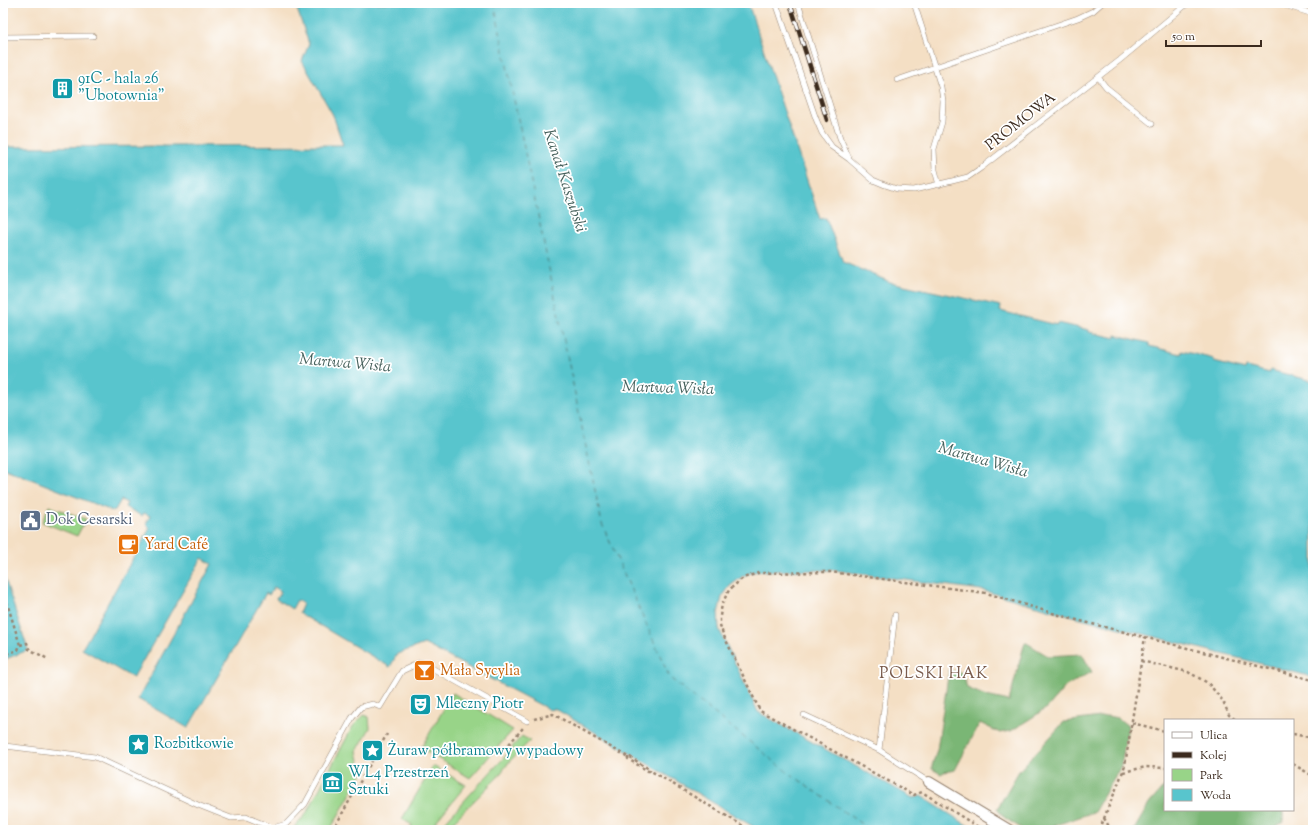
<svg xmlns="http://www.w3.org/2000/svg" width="1316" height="833" font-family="'Sorts Mill Goudy',serif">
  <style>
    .green { fill: #98d488; stroke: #6a7f53 }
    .forest { fill: #7ab674; stroke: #5a7049 }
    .water { fill: #58c5cd; stroke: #4a7876 }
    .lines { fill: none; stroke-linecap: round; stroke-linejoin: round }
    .ferry { stroke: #45605b; stroke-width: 1; stroke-dasharray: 5 4; stroke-linecap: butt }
    .service-casing { stroke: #988471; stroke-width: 6 }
    .minor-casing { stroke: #988471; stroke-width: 12 }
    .path { stroke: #988471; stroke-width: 2.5; stroke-dasharray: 3 3; stroke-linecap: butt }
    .service { stroke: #fff; stroke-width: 5 }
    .minor { stroke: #fff; stroke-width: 10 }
    .rail-casing { stroke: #3b2a1e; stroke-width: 4.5 }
    .rail { stroke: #fff; stroke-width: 3; stroke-dasharray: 9; stroke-linecap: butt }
    .labels { text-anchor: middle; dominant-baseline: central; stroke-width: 3.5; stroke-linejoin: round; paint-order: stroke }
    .culture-label { font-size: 15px; fill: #0d838f; stroke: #fff; text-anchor: start }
    .street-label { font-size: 15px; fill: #3b2a1e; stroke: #fff }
    .service-label { font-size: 15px; fill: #4e5e75; stroke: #fff; text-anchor: start }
    .food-label { font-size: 15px; fill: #c56008; stroke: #fff; text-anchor: start }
    .water-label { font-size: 16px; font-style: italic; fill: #45605b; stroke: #fff }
    .neighbourhood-label { font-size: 16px; letter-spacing: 1px; fill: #795b4c; stroke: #fff }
  </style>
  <rect width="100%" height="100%" fill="#fff"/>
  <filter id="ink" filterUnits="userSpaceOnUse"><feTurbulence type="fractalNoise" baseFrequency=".025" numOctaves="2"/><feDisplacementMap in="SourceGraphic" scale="8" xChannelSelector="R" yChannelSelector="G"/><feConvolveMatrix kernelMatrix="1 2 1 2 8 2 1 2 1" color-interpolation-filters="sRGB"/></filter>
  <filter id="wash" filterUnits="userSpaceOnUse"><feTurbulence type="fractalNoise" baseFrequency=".012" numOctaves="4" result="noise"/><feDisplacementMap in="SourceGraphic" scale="16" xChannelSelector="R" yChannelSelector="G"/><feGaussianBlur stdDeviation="0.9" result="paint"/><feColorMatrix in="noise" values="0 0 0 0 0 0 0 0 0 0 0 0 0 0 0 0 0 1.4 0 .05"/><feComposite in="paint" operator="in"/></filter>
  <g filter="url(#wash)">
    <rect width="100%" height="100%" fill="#f4dfc4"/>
    <path class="green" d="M49 506 86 519 77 536 42 522Z
      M453 693 513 730 470 778 421 748Z
      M364 715 369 717 370 728 357 751 362 774 330 830H292L306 814 353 726Z
      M522 736 530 741 510 761 497 778 445 830H438L473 791 513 748 512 747Z
      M433 766 466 785 429 830H409L412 825 402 819Z"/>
    <path class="forest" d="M1025 642 1048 656 1082 654 1092 672 1066 686 1047 708 1011 731 1000 733 980 723 955 770 944 772 941 774 932 769V766L937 750 949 670 963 673 967 688 986 696 1009 701Z
      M1107 716 1118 718 1128 726 1121 766 1094 812 1056 825 1044 830H1024L1005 818 997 809 1019 771 1064 722Z
      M1165 787V810H1283V823L1277 825 1280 830H1134L1149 804 1162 789Z"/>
    <path class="water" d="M295 3H748L820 219 826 218 843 262 890 282 1001 306 1000 311 1057 325 1058 323 1089 330V332L1116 338V335L1149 343V346L1181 354 1182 351 1214 359V362L1245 370 1246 367 1270 373V370L1313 381V677L1069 615 981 590 833 570 761 571 753 572 743 576 730 586 722 597 718 613 719 629 758 712 913 798 921 796 975 830H759L554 708 553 710 551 709 550 710 424 644 397 654 390 667 299 613 303 604 297 600 292 609 276 599 281 591 274 587 269 595 266 593 188 728 138 699 212 564 202 558 133 678 82 649 150 528 146 524 150 516 144 513 142 516 125 507 127 503 121 500 115 510 112 511 3 468V147L343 145 333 115 302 61 309 44Z
      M3 573 28 650 3 660Z"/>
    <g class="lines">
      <path class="ferry" d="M494 3 602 524 670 678 785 770 870 830"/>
    </g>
  </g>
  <g filter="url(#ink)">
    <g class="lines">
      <defs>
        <path id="service" d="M776 3 816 119 822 133 832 147 849 159 873 180 885 185 897 189 914 190 948 182 968 177 981 168 1120 60 1188 3
          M798 3 840 138 849 158
          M914 3 941 87 943 101 942 122 934 149 935 170 939 185
          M1278 3 1313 14
          M3 37 93 36
          M1098 77 1106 87 1152 124
          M897 80 1078 18 1093 11 1102 3
          M804 715 879 750 929 782
          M3 745 5 746 95 757 198 805 231 818 246 817 273 828 286 824 305 804 352 718 361 707 373 704 380 707 402 671 421 662 527 721
          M879 750 895 615"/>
        <path id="minor" d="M929 782 1009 830"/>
      </defs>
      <use href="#service" class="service-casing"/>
      <use href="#minor" class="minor-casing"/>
      <path class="path" d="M3 590 20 645 18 650 3 655
        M20 645 27 643 29 649 48 659
        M1141 661 1188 672 1208 683 1223 701 1229 715 1236 720
        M534 719 553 714 628 757H630L649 769 651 771
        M1132 723 1165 731
        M1293 734 1313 738
        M509 744 523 728
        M628 757V759L648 771H651L750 830
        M1293 764 1313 776
        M1123 772 1146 767 1165 768
        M1104 818 1111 830
        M333 830 387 734
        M983 830 922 792 914 795 760 711 723 634 720 625V616L722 604 729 590 743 578 758 573 831 572 986 593 1069 618 1313 680
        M1100 830C1107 808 1118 787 1125 765L1145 637"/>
      <use href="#service" class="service"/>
      <use href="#minor" class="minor"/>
      <defs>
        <path id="rail" d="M790 3 827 120"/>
      </defs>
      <use href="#rail" class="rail-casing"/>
      <use href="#rail" class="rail"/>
    </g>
  </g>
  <defs>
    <symbol id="building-square" viewBox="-11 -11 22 22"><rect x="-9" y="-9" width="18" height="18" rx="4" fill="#0f9aa8" stroke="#fff"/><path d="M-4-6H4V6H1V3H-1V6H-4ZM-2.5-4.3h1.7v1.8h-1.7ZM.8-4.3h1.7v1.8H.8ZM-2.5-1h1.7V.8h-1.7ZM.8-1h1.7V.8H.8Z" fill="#fff"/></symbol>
    <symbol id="civic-square" viewBox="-11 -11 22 22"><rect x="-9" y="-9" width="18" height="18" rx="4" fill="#5c6f8a" stroke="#fff"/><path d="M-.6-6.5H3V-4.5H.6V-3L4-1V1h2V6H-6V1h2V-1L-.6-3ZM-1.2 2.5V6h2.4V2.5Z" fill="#fff"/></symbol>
    <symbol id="cafe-square" viewBox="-11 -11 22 22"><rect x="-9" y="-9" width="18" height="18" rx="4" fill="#e8710a" stroke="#fff"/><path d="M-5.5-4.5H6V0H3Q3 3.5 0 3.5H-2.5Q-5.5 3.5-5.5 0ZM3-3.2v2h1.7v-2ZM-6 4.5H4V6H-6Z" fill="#fff"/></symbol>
    <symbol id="bar-square" viewBox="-11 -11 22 22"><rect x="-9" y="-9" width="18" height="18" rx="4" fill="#e8710a" stroke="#fff"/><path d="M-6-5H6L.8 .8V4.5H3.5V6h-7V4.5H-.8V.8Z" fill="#fff"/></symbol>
    <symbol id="theatre-square" viewBox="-11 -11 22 22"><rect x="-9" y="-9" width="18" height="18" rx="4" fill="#0f9aa8" stroke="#fff"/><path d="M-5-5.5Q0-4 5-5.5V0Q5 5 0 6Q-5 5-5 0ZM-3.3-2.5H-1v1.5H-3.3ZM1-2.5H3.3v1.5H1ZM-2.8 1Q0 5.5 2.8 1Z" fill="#fff"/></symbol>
    <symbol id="sight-square" viewBox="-11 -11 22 22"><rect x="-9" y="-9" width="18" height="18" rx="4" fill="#0f9aa8" stroke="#fff"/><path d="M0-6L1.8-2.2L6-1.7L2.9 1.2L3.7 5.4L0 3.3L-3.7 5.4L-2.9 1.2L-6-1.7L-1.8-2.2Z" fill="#fff"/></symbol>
    <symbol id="museum-square" viewBox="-11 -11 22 22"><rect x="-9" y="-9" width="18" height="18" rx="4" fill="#0f9aa8" stroke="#fff"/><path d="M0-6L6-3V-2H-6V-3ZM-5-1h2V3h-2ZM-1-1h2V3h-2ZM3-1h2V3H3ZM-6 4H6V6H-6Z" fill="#fff"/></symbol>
  </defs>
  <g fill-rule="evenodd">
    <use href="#building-square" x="50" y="76" width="25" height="25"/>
    <use href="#civic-square" x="18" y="508" width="25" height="25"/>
    <use href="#cafe-square" x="116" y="532" width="25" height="25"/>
    <use href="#bar-square" x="412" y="658" width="25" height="25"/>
    <use href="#theatre-square" x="408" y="692" width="25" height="25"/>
    <use href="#sight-square" x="126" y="732" width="25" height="25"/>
    <use href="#sight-square" x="360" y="738" width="25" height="25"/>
    <use href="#museum-square" x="320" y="770" width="25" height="25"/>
  </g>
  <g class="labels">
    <g class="culture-label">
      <text x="78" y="79">91C - hala 26<tspan x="78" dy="17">"Ubotownia"</tspan></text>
      <text x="436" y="704">Mleczny Piotr</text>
      <text x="154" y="744">Rozbitkowie</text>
      <text x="388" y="751">Żuraw półbramowy wypadowy</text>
      <text x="348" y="773">WL4 Przestrzeń<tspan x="348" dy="17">Sztuki</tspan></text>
    </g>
    <g class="street-label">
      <text transform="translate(1021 122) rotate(-38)">PROMOWA</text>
    </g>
    <g class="service-label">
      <text x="46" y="520">Dok Cesarski</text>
    </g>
    <g class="food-label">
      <text x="144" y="545">Yard Café</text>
      <text x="440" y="671">Mała Sycylia</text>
    </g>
    <g class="water-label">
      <text transform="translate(564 181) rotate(72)">Kanał Kaszubski</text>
      <text transform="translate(345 364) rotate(5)">Martwa Wisła</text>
      <text transform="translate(668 389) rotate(2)">Martwa Wisła</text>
      <text transform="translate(983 461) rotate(16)">Martwa Wisła</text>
    </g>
    <g class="neighbourhood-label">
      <text x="934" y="674">POLSKI HAK</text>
    </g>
  </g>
  <rect width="1316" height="833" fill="none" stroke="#fff" stroke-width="16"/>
  <rect x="1164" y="719" width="130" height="92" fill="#ffffff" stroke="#b1aaa5"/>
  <rect x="1172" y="732" width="20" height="6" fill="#ffffff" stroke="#b1aaa5"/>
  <text x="1200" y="739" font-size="12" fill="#3b2a1e">Ulica</text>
  <rect x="1172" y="752" width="20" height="6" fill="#3b2a1e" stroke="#b1aaa5"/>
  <text x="1200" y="759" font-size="12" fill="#3b2a1e">Kolej</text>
  <rect x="1172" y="769" width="20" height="12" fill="#98d488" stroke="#b1aaa5"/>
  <text x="1200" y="779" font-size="12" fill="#3b2a1e">Park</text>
  <rect x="1172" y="789" width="20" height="12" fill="#58c5cd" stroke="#b1aaa5"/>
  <text x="1200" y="799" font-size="12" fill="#3b2a1e">Woda</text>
  <path d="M1166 40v6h95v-6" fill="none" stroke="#3b2a1e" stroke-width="2"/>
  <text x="1172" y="40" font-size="12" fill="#3b2a1e" stroke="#ffffff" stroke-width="3" paint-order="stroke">50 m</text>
</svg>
